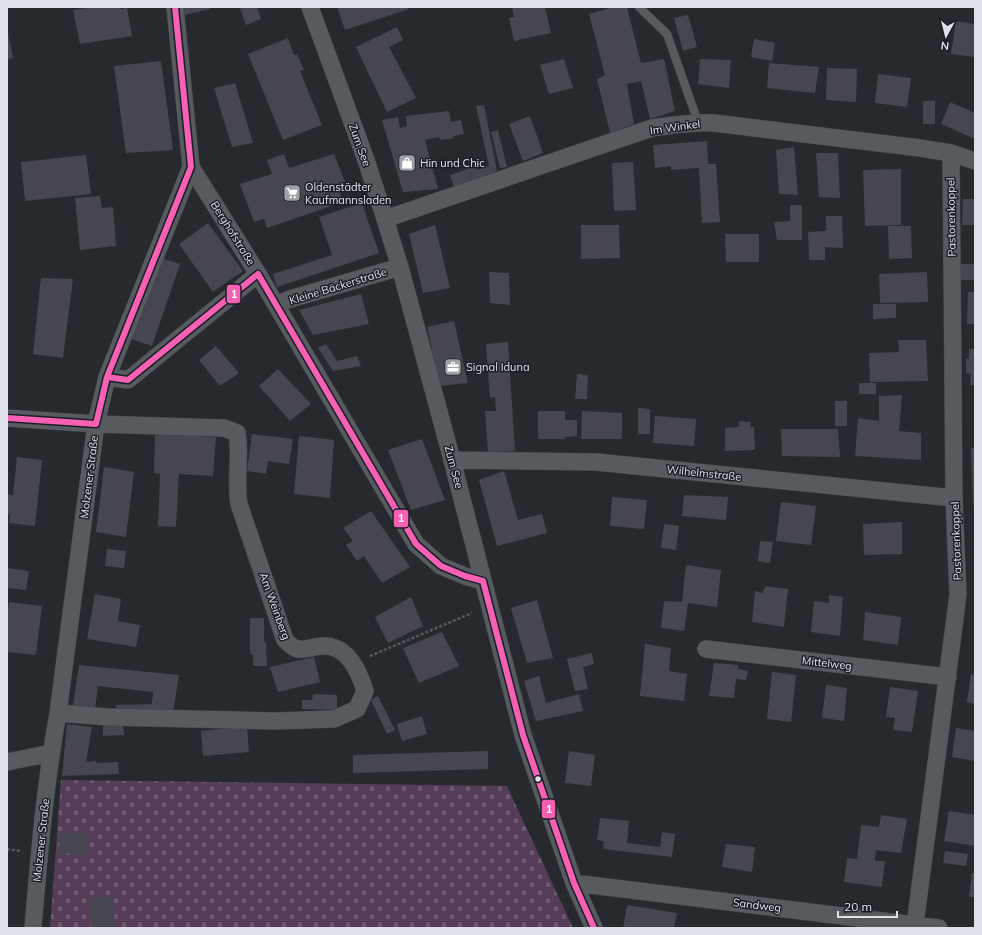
<svg xmlns="http://www.w3.org/2000/svg" width="982" height="935" font-family="Mulish,sans-serif">
  <style>
    .cemetery { fill: url(#cemetery-stones) }
    .building { fill: #464651 }
    .lines { fill: none; stroke-linecap: round; stroke-linejoin: round }
    .service-casing { stroke: #414448; stroke-width: 9 }
    .minor-casing { stroke: #414448; stroke-width: 18 }
    .path { stroke: #56595c; stroke-width: 2.5; stroke-dasharray: 3 2; stroke-linecap: butt }
    .service { stroke: #575a5e; stroke-width: 8 }
    .minor { stroke: #575a5e; stroke-width: 17 }
    .bus-1-casing { stroke: #191e27; stroke-width: 9 }
    .bus-1 { stroke: #f860b3; stroke-width: 6 }
    .bus-dot { fill: #dee2e8; stroke: #191e27; stroke-width: 1.5 }
    .labels { text-anchor: middle; dominant-baseline: central; stroke-width: 3; stroke-linejoin: round; paint-order: stroke }
    .street-label { font-size: 11px; fill: #dee2e8; stroke: #191e27 }
    .poi-label { font-size: 11px; fill: #dee2e8; stroke: #191e27; text-anchor: start }
    .line-badge { stroke: #191e27; stroke-width: 1.5 }
    .badge-label { font-size: 11px; text-anchor: middle; font-weight: bold; fill: #fff }
  </style>
  <defs>
    <pattern id="cemetery-stones" width="16" height="16" patternUnits="userSpaceOnUse"><rect width="16" height="16" fill="#553d58"/><path d="M2 7V4a2 2 0 0 1 4 0v3zM10 15v-3a2 2 0 0 1 4 0v3z" fill="#6d5970"/></pattern>
  </defs>
  <rect width="100%" height="100%" fill="#26292e"/>
  <path class="cemetery" d="M61 780 507 786 573 928H50Z"/>
  <path class="building" d="M95 7H120V9L127 8 132 36 80 44 73 10Z
    M181 7H210V9L181 16Z
    M244 7H257L261 19 246 25 240 8Z
    M337 7H408L409 9 345 30Z
    M512 7H545L551 33 514 41 509 18 514 17Z
    M614 7H627L641 63 664 59 675 111 650 119 641 81 627 84 634 124 610 133 597 79 605 75 589 14Z
    M688 15 697 47 683 51 674 18Z
    M956 21 975 24V57L951 54Z
    M397 27 403 40 389 47 416 98 387 112 356 47Z
    M8 32 13 58 7 59V33Z
    M288 38 294 55 297 54 304 70 300 71 322 125 283 140 248 54Z
    M754 39 775 43 772 61 751 57Z
    M564 59 573 88 549 94 540 65Z
    M700 59 731 60 729 88 698 84Z
    M161 61 173 150 126 153 114 66Z
    M769 63 819 67 815 93 767 88Z
    M827 68 857 69 856 102 826 100Z
    M878 74 911 78 907 107 875 103Z
    M235 83 253 143 232 147 214 88Z
    M923 101H935V124H923Z
    M950 102 975 113V139L941 124Z
    M484 105 497 171 454 188 450 175 476 166 477 170 489 166 476 106Z
    M449 111 451 122 461 120 464 134 453 136 454 138 440 140 439 137 425 140 438 189 403 192 382 120 398 117 400 128 407 126 406 116Z
    M530 116 543 153 523 161 509 124Z
    M498 130 507 167 500 168 491 132Z
    M707 141 708 164H716L720 222 702 223 699 168 671 170V166L655 168 653 145Z
    M794 147 798 195 779 194 776 150Z
    M816 153H838L840 198 819 197Z
    M284 154 289 168 334 154 345 182 337 185 343 202 267 228 264 219 254 222 240 184 272 174 267 160Z
    M86 155 91 194 25 201 21 162Z
    M633 162 636 210 614 211 612 163Z
    M901 169V225L865 226 863 170Z
    M100 196 102 208 113 207 116 246 80 250 75 198Z
    M963 199H975V225H962Z
    M362 203 379 253 277 287 273 274 332 255 319 217Z
    M790 205H802V240H777L774 222 790 221Z
    M826 216H842L843 248 825 247V260H809L808 232 826 231Z
    M208 223 243 271 213 292 179 244Z
    M435 225 450 288 423 293 409 234Z
    M581 225H619L620 258 581 259Z
    M888 226H911L912 258 889 259Z
    M725 234H759V262H726Z
    M158 257 180 264 152 346 131 339Z
    M960 264H975V280H960Z
    M489 272 509 273 510 305 490 303Z
    M927 272 928 302 880 303 879 274Z
    M41 278 73 279 63 358 33 354Z
    M968 292H975V324H967Z
    M361 294 369 324 313 335 299 310Z
    M873 304H896V318L873 319Z
    M454 321 468 383 440 386 427 327Z
    M898 340H926L928 381 870 382 869 353 899 352Z
    M508 342 515 451 488 452 485 411H496L495 397 490 398 486 344Z
    M326 344 337 361 357 356 361 366 333 371 318 348Z
    M216 346 239 373 220 386 199 360Z
    M969 349H975V385H970L971 374 966 373V359H969Z
    M278 369 311 404 290 421 259 386Z
    M577 374 588 375 587 399H575Z
    M859 383H876V394H859Z
    M902 395 899 431 921 433V460L855 456 858 418 879 421V396Z
    M835 401H847V426H835Z
    M638 408 650 409V434H638Z
    M538 411H565V420H577V436L565 437V439H538Z
    M582 411 622 413V439H581Z
    M655 416 696 419 694 446 653 443Z
    M739 421 751 422 750 427H754L755 450 725 451V428L739 427Z
    M781 429H838L840 457 782 456Z
    M155 434 216 437 213 476 179 474 176 527 158 526 160 474 154 473Z
    M252 434 293 439 289 464 268 461 266 474 247 471Z
    M299 436 334 440 330 498 294 494Z
    M422 439 445 500 411 510 388 450Z
    M971 448H975V505H973Z
    M17 457 42 460 35 526 9 523 10 514H7V494L13 495Z
    M104 467 134 472 126 537 96 532Z
    M504 471 518 520 542 514 547 533 497 546 479 480Z
    M684 495 728 497 726 520 682 516Z
    M612 497 647 500 644 529 610 526Z
    M781 502 816 506 811 545 776 541Z
    M371 511 410 567 382 583 364 556 357 561 346 545 353 541 343 528Z
    M902 522V554L864 555 863 524Z
    M664 524 679 526 676 550 661 548Z
    M760 541 773 542 770 563 758 561Z
    M107 549 126 551 124 568 105 566Z
    M686 565 721 570 717 607 688 603 684 631 661 628 664 601 682 602Z
    M7 568 29 571 26 590 7 588Z
    M765 586 788 589 784 627 752 622 755 591 763 593Z
    M95 594 121 599 118 621 140 625 136 647 87 639Z
    M829 595 843 597 840 636 811 632 814 601 829 603Z
    M411 597 423 626 388 643 375 617Z
    M537 600 553 658 527 663 511 608Z
    M9 602 42 606 36 655 7 652V619Z
    M865 612 901 617 898 645 863 640Z
    M250 618H264V642H266L267 666H253V654H250Z
    M442 632 459 666 419 683 403 648Z
    M645 644 671 648 669 671 687 674 684 701 640 696Z
    M592 653 594 664 583 667 588 689 575 691 567 659Z
    M314 657 320 682 278 692 270 667Z
    M714 663 738 665V669L748 671 746 680 736 679 734 698 709 696Z
    M79 665 179 675 173 713 117 714 116 705 152 704 153 692 98 686 95 709 73 706Z
    M772 672 796 675 791 722 767 719Z
    M971 674 975 675V704L967 702Z
    M539 676 546 703 579 694 583 711 536 721 524 681Z
    M826 685 847 688 844 721 822 718Z
    M890 687 918 691 912 732 893 730 895 718 886 717Z
    M313 694 337 695V710L302 709V700H312Z
    M378 696 395 730 387 734 371 700Z
    M422 716 427 734 402 741 397 724Z
    M67 724 92 727 86 762 96 761V763L118 762 119 774 62 776Z
    M123 725 124 735 103 736V726Z
    M247 726 249 752 203 756 201 731Z
    M956 728 975 731V761L952 757Z
    M488 751V769L353 773V755Z
    M569 751 595 755 591 786 565 783Z
    M949 811 975 815V846L944 841Z
    M881 815 907 819 901 853 876 850 875 861H885L882 887 844 882 847 858 857 859 861 825 879 827Z
    M600 818 629 821 627 843 660 847 662 832 675 834 672 857 603 849 604 841 597 840Z
    M60 833 89 834 88 855 59 853Z
    M726 844 755 847 752 872 722 867Z
    M945 851 968 854 966 866 943 863Z
    M972 873H975V897H969Z
    M113 897 115 928H91L90 898Z
    M627 905 677 913 674 928H623Z"/>
  <g class="lines">
    <defs>
      <path id="service" d="M639 7 667 34 698 122"/>
      <path id="minor" d="M310 7 366 160 385 219 400 267 452 460 523 735 574 883 594 928
        M191 167 258 274 416 544 441 566 465 576 483 581
        M385 219 652 128C673 125 693 122 714 123L920 148 951 153 975 161
        M276 305 290 299 400 267
        M107 377 128 380 258 274
        M7 418 96 424 224 428 237 433C241 457 235 480 239 504L285 640C300 656 305 647 323 646 348 645 359 671 365 691L357 709 334 719 275 721 108 717 58 713
        M452 460 596 462 954 498
        M706 649 948 677
        M7 762 51 753
        M574 883 939 928
        M915 925 958 595 954 498 951 153
        M33 928C39 856 45 784 58 713L96 424 107 377 191 167 175 7"/>
    </defs>
    <use href="#service" class="service-casing"/>
    <use href="#minor" class="minor-casing"/>
    <path class="path" d="M370 656 472 613
      M7 849 21 851"/>
    <use href="#service" class="service"/>
    <use href="#minor" class="minor"/>
    <defs>
      <path id="bus-1" d="M107 377 128 380 258 274 416 544 441 566 465 576 483 581 523 735 574 883 594 928
        M7 418 96 424 107 377 191 167 175 7"/>
    </defs>
    <use href="#bus-1" class="bus-1-casing"/>
    <use href="#bus-1" class="bus-1"/>
  </g>
  <defs>
    <symbol id="shop-square" viewBox="-11 -11 22 22"><rect x="-9" y="-9" width="18" height="18" rx="4" fill="#9ea1a7" stroke="#191e27"/><path d="M-5-2.5h2.3a2.7 3.5 0 0 1 5.4 0H5L5.5 6h-11ZM-1.5-2.5h3a1.5 2.3 0 0 0-3 0Z" fill="#fff"/></symbol>
    <symbol id="supermarket-square" viewBox="-11 -11 22 22"><rect x="-9" y="-9" width="18" height="18" rx="4" fill="#9ea1a7" stroke="#191e27"/><path d="M-6-5.5h2.5l.6 2H6L4.5 2H-2.5L-4.4-4H-6ZM-1.5 3.2a1.3 1.3 0 1 0 .1 0ZM3 3.2a1.3 1.3 0 1 0 .1 0Z" fill="#fff"/></symbol>
    <symbol id="office-square" viewBox="-11 -11 22 22"><rect x="-9" y="-9" width="18" height="18" rx="4" fill="#9ea1a7" stroke="#191e27"/><path d="M-6-3h4V-5.5h4V-3h4V5H-6ZM-1-4.5V-3h2v-1.5ZM-6 0V1H6V0Z" fill="#fff"/></symbol>
  </defs>
  <g fill-rule="evenodd">
    <use href="#shop-square" x="397" y="153" width="20" height="20"/>
    <use href="#supermarket-square" x="282" y="183" width="20" height="20"/>
    <use href="#office-square" x="443" y="357" width="20" height="20"/>
  </g>
  <circle class="bus-dot" cx="538" cy="779" r="3.5"/>
  <g class="labels">
    <g class="street-label">
      <text transform="translate(675 127) rotate(-8)">Im Winkel</text>
      <text transform="translate(360 145) rotate(70)">Zum See</text>
      <text transform="translate(951 217) rotate(-91)">Pastorenkoppel</text>
      <text transform="translate(233 233) rotate(58)">Berghofstraße</text>
      <text transform="translate(338 286) rotate(-17)">Kleine Bäckerstraße</text>
      <text transform="translate(454 467) rotate(75)">Zum See</text>
      <text transform="translate(704 473) rotate(6)">Wilhelmstraße</text>
      <text transform="translate(89 477) rotate(-83)">Molzener Straße</text>
      <text transform="translate(956 541) rotate(-92)">Pastorenkoppel</text>
      <text transform="translate(275 606) rotate(70)">Am Weinberg</text>
      <text transform="translate(827 663) rotate(7)">Mittelweg</text>
      <text transform="translate(41 840) rotate(-84)">Molzener Straße</text>
      <text transform="translate(757 905) rotate(7)">Sandweg</text>
    </g>
    <g class="poi-label">
      <text x="420" y="163">Hin und Chic</text>
      <text x="305" y="187">Oldenstädter<tspan x="305" dy="13">Kaufmannsladen</tspan></text>
      <text x="466" y="367">Signal Iduna</text>
    </g>
  </g>
  <g class="line-badge">
    <rect x="226" y="284" width="15" height="20" rx="4" fill="#f860b3"/>
    <rect x="393" y="509" width="16" height="19" rx="4" fill="#f860b3"/>
    <rect x="541" y="799" width="15" height="20" rx="4" fill="#f860b3"/>
  </g>
  <g class="badge-label">
    <text x="234" y="298">1</text>
    <text x="401" y="522">1</text>
    <text x="549" y="813">1</text>
  </g>
  <rect width="982" height="935" fill="none" stroke="#dee2e8" stroke-width="16"/>
  <g transform="translate(946 36) rotate(187)" stroke="#191e27" stroke-width="3" paint-order="stroke">
  <path d="M0-3L7 15L0 10L-7 15Z" fill="#dee2e8"/>
  <text y="-6" font-size="11" font-weight="bold" text-anchor="middle" fill="#dee2e8">N</text>
  </g>
  <path d="M838 911v6h59v-6" fill="none" stroke="#dee2e8" stroke-width="2"/>
  <text x="844" y="911" font-size="12" fill="#dee2e8" stroke="#191e27" stroke-width="3" paint-order="stroke">20 m</text>
</svg>
